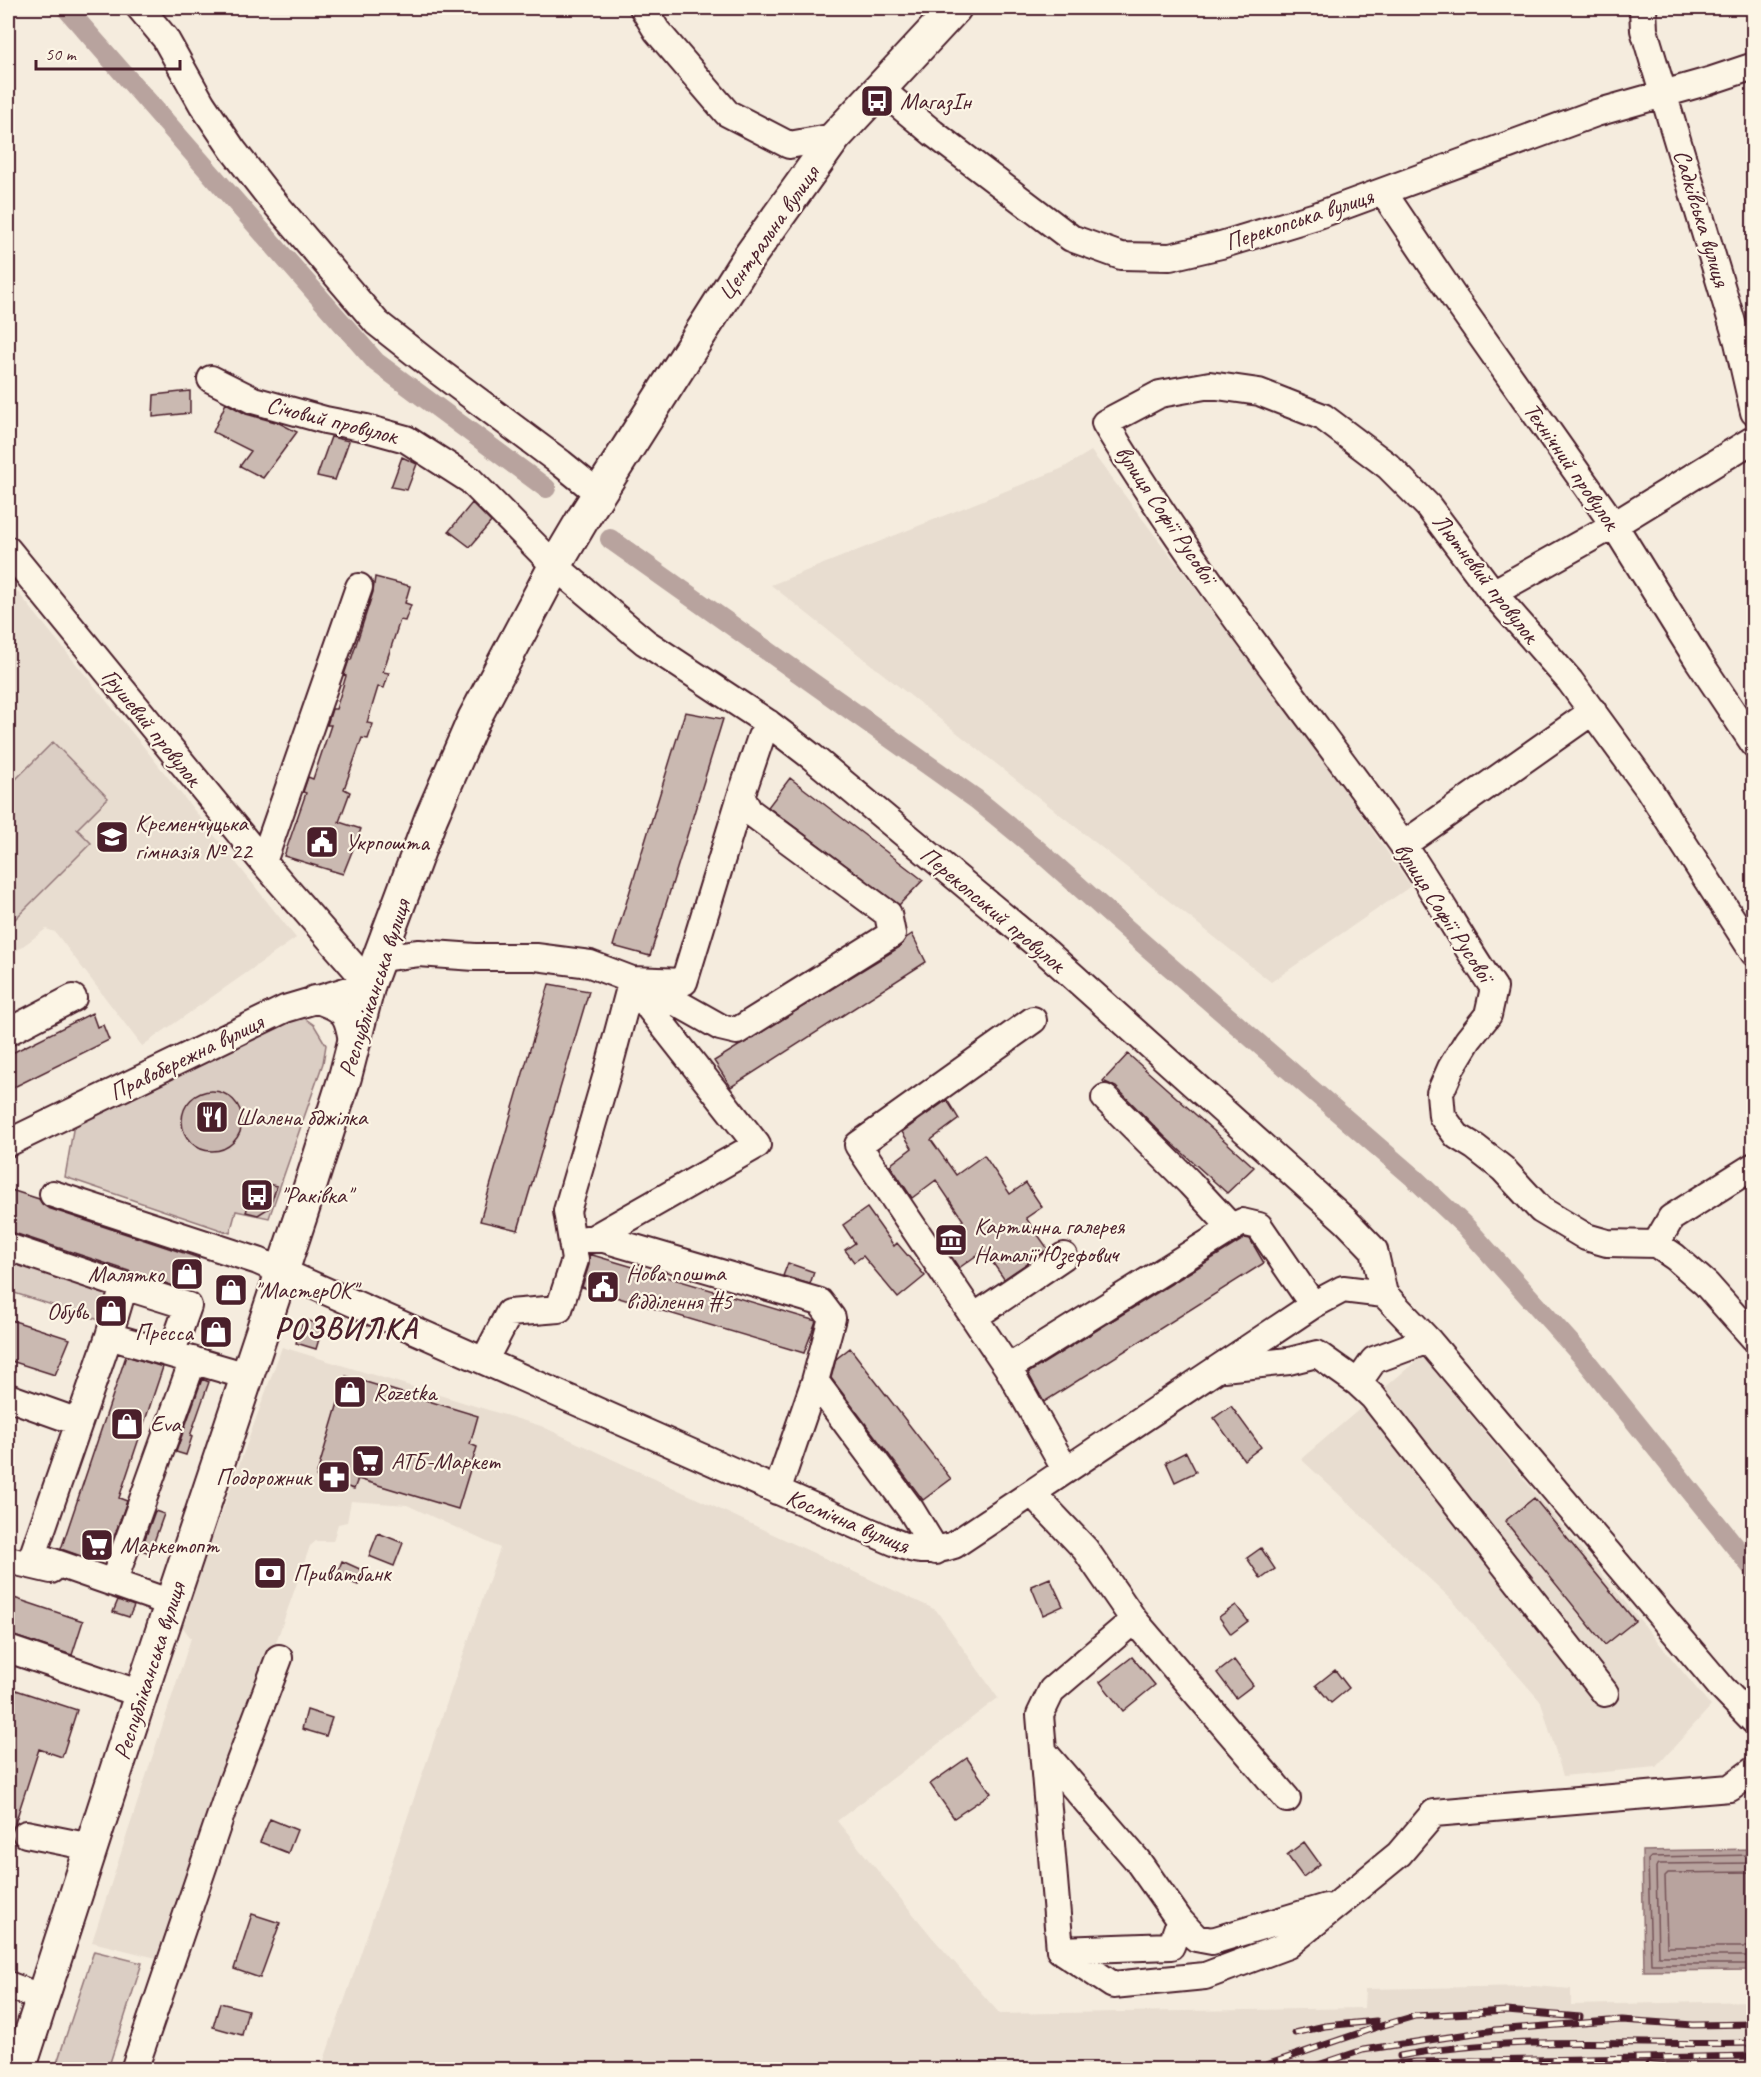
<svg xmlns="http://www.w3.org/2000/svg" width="1761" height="2077" font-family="Caveat,sans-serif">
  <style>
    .built { fill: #e8ddd0 }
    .green { fill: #dbcec4; stroke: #927678; stroke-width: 1.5 }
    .water { fill: #b8a39e; stroke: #8c6e70; stroke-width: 1.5 }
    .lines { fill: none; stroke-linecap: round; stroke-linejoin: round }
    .shore { stroke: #765459; stroke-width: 1.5 }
    .canal { stroke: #b8a39e; stroke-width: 20 }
    .building { fill: #cab9b1; stroke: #4a1f2b; stroke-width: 1.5 }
    .minor-casing { stroke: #4a1f2b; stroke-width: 30 }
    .major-casing { stroke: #4a1f2b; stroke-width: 36 }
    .minor { stroke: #fcf5e5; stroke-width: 26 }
    .major { stroke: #fcf5e5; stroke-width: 32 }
    .rail-casing { stroke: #4a1f2b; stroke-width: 7 }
    .rail { stroke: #fcf5e5; stroke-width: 4.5; stroke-dasharray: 14; stroke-linecap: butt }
    .labels { text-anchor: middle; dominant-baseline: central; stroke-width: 4.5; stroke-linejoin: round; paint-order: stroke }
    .poi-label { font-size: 24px; fill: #4a1f2b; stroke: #fcf5e5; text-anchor: start }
    .street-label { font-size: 24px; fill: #4a1f2b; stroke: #fcf5e5 }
    .district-label { font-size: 30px; font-weight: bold; letter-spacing: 1.5px; fill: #4a1f2b; stroke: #fcf5e5 }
  </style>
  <rect width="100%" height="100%" fill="#f5ecde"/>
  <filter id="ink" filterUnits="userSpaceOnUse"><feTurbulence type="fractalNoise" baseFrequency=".0167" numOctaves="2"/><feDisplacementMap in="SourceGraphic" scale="12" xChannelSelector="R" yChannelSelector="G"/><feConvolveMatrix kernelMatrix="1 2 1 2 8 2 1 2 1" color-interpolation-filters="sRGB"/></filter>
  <g filter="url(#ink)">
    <path class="built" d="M1091 451 1301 728 1411 886 1271 982 771 585 1063 468Z
      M8 580 143 746 296 938 142 1046 55 932 46 929 8 957Z
      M282 1347 541 1426 936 1610 998 1698 837 1821 932 1937 1000 2014 1364 2008 1365 1989 1535 1986 1571 1989V2005L1753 2001V2069H321L500 1548 407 1505 351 1501 347 1522 338 1524 333 1541H316L310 1546 164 1960 92 1942 191 1638 181 1625Z
      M1422 1356 1711 1706 1656 1767 1563 1776 1541 1702 1449 1597 1301 1459Z"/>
    <path class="green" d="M53 742 108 798 77 829 91 843 8 926V787Z
      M303 1017 314 1025 326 1045 323 1063 269 1218 236 1211 230 1233 65 1177 74 1124 289 1018Z
      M8 1247 124 1286 112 1324 8 1291Z
      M94 1951 142 1963 108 2069H55Z"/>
    <path class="water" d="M1753 1849V1970L1644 1971 1642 1851Z"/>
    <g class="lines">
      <path class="shore" d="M1754 1855 1651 1857 1648 1860 1651 1964H1754
        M1754 1863 1659 1864 1656 1867 1658 1956H1754
        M1754 1872 1668 1873 1665 1876 1667 1947H1754"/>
      <path class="canal" d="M66 8 376 362 546 488
        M610 539 976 799 1038 850 1147 947 1414 1178 1466 1227 1583 1357 1754 1570"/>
    </g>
    <path class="building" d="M190 391V413L153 417 154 395Z
      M226 403 246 414 279 423 297 432 263 478 240 466 251 451 213 432Z
      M331 437 349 441 335 480 317 476Z
      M402 457 417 464 407 490 391 487Z
      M472 503 491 522 470 547 449 531Z
      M375 577 410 586 405 603 411 605 405 621 400 620 383 672 389 673 384 688 378 687 367 723 373 724 368 739 362 738 344 789 350 792 339 822 361 829 343 874 284 856 306 793 303 792 308 777 313 779 331 725H327L332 709H336L346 676 344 675 349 660H351L373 592Z
      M685 712 723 719 650 956 613 946Z
      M790 778 923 880 899 905 768 807Z
      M912 934 926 962 731 1087 714 1061 900 947 906 938Z
      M549 984 589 991 518 1230 480 1221Z
      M92 1013 97 1027 103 1025 109 1040 8 1090V1055Z
      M1128 1054 1254 1167 1227 1193 1165 1137 1116 1087 1103 1081Z
      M182 1121a30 30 0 1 1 60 0a30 30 0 1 1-60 0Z
      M947 1100 959 1119 931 1140 956 1175 984 1155 1010 1194 1026 1183 1042 1207 1026 1218 1048 1249 1004 1279 984 1250 959 1268 939 1238 963 1220 936 1180 912 1198 890 1165 912 1148 902 1132Z
      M257 1182 277 1186 269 1208 258 1215 246 1212Z
      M8 1189 39 1199 42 1204 48 1208 199 1258 186 1290 8 1231Z
      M867 1208 894 1246 897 1243 925 1276 898 1298 863 1256 854 1262 845 1250 855 1243 843 1225Z
      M1245 1238 1250 1239 1264 1263 1044 1402 1028 1373Z
      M589 1254 816 1321 804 1353 582 1287 589 1265Z
      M788 1263 814 1272 810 1284 783 1276Z
      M8 1319 70 1339 55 1375 8 1360Z
      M304 1319 323 1326 316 1349 296 1343Z
      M211 1322 225 1327 220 1342 206 1338Z
      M850 1348 951 1479 923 1500 831 1378 836 1359Z
      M126 1356 163 1367 119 1498 127 1501 113 1540 106 1537 98 1562 61 1549Z
      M346 1376 478 1416 470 1444 477 1447 458 1509 358 1479 354 1489 316 1477Z
      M202 1379 209 1382 190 1436 192 1437 186 1455 176 1452Z
      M1231 1406 1261 1447 1244 1460 1214 1418Z
      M1186 1452 1196 1472 1175 1482 1166 1462Z
      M1534 1498 1635 1621 1605 1645 1505 1521Z
      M155 1511 164 1514 150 1553 141 1550Z
      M378 1533 403 1543 394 1566 369 1556Z
      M1261 1548 1275 1569 1261 1579 1247 1558Z
      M342 1561 364 1571 358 1585 336 1576Z
      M1050 1578 1063 1606 1043 1615 1031 1586Z
      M8 1596 83 1621 72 1655 8 1634Z
      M118 1600 134 1606 129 1617 113 1612Z
      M1236 1605 1248 1621 1231 1634 1219 1617Z
      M1132 1657 1155 1685 1123 1711 1100 1682Z
      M1234 1660 1253 1685 1236 1698 1217 1673Z
      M1335 1670 1349 1688 1331 1703 1316 1685Z
      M16 1690 77 1710 62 1757 39 1749 11 1836 8 1835V1717Z
      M307 1710 332 1718 326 1736 302 1729Z
      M967 1758 991 1793 954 1818 930 1784Z
      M270 1819 297 1830 288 1853 260 1842Z
      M1304 1842 1320 1864 1303 1877 1287 1855Z
      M252 1914 280 1923 260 1978 234 1969Z
      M220 2003 248 2010 242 2035 213 2027Z"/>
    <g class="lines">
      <defs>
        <path id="minor" d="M140 8 165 38 202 104 233 150 268 195 377 323 438 371 561 463 598 493
          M643 8 657 31 727 113 789 145 835 137
          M1643 8 1644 30 1738 342 1754 412
          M880 89 933 133 1071 238 1121 256 1170 257 1221 245 1316 216 1596 113 1709 81 1754 66
          M1383 192 1455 299 1614 525 1698 660 1754 744
          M211 379 253 400 325 420 366 428 406 439 470 480 555 566 645 642 768 723 811 756 1046 952 1346 1221 1374 1250 1384 1294
          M8 550 263 862 369 984 285 1009 8 1143
          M1493 593 1614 525 1754 439
          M1403 845 1593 711
          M263 862 359 587
          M1754 953 1648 788 1570 681 1493 593 1428 506 1388 466 1323 417 1259 392 1210 385 1160 394 1105 423C1193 569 1301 704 1401 842 1434 889 1461 940 1494 988L1488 1015 1468 1040 1451 1068 1440 1093 1442 1116 1457 1136 1475 1147 1503 1169 1541 1210 1586 1237 1607 1243 1656 1244 1675 1257 1706 1284 1754 1338
          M379 958 419 953 475 957H536L590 964 632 980 651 1010 757 1145 592 1239
          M657 982 672 1000 720 1027 737 1031 892 934 888 914 749 811 741 796
          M314 999C346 1009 348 1014 353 1047
          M8 1032 73 998
          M1105 1098 1190 1183 1231 1227
          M53 1194 258 1261 871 1532C904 1546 918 1557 954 1545L1313 1305 1343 1289 1384 1294
          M586 1239H604L820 1302 832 1318 815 1381 911 1510 936 1551
          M1656 1244 1671 1218 1754 1166
          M8 1247 124 1286 109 1336 247 1376
          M124 1286 188 1306 171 1354
          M1384 1294 1428 1340 1722 1688 1754 1721
          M974 1317 1064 1256
          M109 1336 33 1555 171 1603
          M484 1361 509 1313 559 1309 575 1260 567 1211 607 1074 632 980 684 982 741 796 761 737 768 723
          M1008 1368 858 1145 1033 1020
          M1223 1368 1289 1361 1317 1354 1358 1383 1373 1397 1605 1693
          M1358 1383 1374 1360 1428 1340
          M8 1397 78 1422
          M1065 1469 1008 1368 1242 1222 1259 1226 1313 1305
          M777 1491 815 1381
          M1032 1493 1085 1549 1134 1620 1287 1799
          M8 1560 51 1570
          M113 1583 193 1360
          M1134 1620 1052 1690 1040 1715 1060 1950 1113 1985 1205 1976 1288 1945 1399 1854 1434 1813 1730 1788 1754 1770
          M8 1649 141 1694
          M1043 1751 1137 1860 1180 1921 1196 1938 1212 1941 1326 1907
          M26 1834 91 1847
          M1060 1950 1171 1946 1180 1921
          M8 1985 42 1998
          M134 2070 232 1782 279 1658"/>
        <path id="major" d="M19 2070 141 1694 302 1212 345 1077 369 984 431 818 474 719 555 566 584 517 747 260 835 137 955 8"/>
      </defs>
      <use href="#minor" class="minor-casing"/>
      <use href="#major" class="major-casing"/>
      <use href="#minor" class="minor"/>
      <use href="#major" class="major"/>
      <defs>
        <path id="rail" d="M1295 2033 1325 2026 1376 2021
          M1400 2056C1518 2034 1635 2046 1754 2043
          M1648 2065 1695 2070
          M1252 2070 1374 2028 1415 2016 1507 2011 1580 2017
          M1303 2070 1363 2050 1495 2030 1622 2020 1693 2025 1754 2024
          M1328 2070 1416 2062 1754 2056"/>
      </defs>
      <use href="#rail" class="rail-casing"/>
      <use href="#rail" class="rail"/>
    </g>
  </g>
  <defs>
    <symbol id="bus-square" viewBox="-11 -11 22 22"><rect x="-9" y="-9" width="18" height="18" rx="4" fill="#4a1f2b" stroke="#fcf5e5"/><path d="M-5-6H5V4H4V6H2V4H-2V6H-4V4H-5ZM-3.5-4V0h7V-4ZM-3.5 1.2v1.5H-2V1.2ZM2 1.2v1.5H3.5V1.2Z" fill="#fff"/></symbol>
    <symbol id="school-square" viewBox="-11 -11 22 22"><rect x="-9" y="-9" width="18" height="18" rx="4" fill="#4a1f2b" stroke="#fcf5e5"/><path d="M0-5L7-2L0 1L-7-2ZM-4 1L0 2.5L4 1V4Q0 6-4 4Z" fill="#fff"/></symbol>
    <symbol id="civic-square" viewBox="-11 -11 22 22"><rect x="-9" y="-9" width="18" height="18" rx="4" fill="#4a1f2b" stroke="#fcf5e5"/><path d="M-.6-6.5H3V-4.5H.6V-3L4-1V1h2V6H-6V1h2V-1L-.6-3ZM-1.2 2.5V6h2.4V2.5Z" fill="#fff"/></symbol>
    <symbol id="restaurant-square" viewBox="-11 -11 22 22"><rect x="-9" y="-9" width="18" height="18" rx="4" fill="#4a1f2b" stroke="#fcf5e5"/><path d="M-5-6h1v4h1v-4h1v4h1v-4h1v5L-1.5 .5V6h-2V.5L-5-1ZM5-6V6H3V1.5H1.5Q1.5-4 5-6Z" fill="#fff"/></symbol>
    <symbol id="museum-square" viewBox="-11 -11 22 22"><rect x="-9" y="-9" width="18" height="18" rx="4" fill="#4a1f2b" stroke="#fcf5e5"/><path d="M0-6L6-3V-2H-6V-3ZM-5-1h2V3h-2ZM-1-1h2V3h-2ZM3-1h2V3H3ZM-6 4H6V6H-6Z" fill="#fff"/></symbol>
    <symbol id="shop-square" viewBox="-11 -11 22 22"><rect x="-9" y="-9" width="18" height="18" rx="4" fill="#4a1f2b" stroke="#fcf5e5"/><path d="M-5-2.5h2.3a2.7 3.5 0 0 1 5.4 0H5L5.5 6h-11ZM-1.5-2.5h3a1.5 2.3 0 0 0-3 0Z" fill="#fff"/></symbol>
    <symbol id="supermarket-square" viewBox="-11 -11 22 22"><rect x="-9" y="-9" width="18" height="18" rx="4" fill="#4a1f2b" stroke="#fcf5e5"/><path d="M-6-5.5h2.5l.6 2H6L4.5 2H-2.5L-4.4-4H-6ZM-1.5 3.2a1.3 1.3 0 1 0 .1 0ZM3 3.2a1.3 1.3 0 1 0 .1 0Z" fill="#fff"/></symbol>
    <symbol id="pharmacy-square" viewBox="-11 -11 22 22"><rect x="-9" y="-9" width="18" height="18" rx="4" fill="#4a1f2b" stroke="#fcf5e5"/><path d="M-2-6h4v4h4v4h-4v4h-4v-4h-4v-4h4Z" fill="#fff"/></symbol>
    <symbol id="bank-square" viewBox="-11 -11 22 22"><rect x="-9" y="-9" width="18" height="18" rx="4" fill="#4a1f2b" stroke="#fcf5e5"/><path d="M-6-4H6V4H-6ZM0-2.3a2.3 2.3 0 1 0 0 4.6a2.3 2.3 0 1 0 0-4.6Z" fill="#fff"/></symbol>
  </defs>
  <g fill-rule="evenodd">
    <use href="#bus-square" x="858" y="82" width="38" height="38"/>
    <use href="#school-square" x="93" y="818" width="38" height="38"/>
    <use href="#civic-square" x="303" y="823" width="38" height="38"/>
    <use href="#restaurant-square" x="193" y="1098" width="38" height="38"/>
    <use href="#bus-square" x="238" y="1176" width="38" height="38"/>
    <use href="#museum-square" x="932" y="1221" width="38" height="38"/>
    <use href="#shop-square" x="168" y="1255" width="38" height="38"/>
    <use href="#civic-square" x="584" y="1268" width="38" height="38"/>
    <use href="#shop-square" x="212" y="1271" width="38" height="38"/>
    <use href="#shop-square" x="92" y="1292" width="38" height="38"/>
    <use href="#shop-square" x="197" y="1313" width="38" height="38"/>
    <use href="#shop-square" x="331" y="1373" width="38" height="38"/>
    <use href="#shop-square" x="108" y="1405" width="38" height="38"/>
    <use href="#supermarket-square" x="349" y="1442" width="38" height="38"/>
    <use href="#pharmacy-square" x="315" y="1458" width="38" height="38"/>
    <use href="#supermarket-square" x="78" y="1526" width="38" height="38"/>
    <use href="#bank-square" x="251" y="1554" width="38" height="38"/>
  </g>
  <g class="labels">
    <g class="poi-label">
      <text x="900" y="101">МагазІн</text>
      <text x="135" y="823">Кременчуцька<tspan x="135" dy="28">гімназія № 22</tspan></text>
      <text x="345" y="842">Укрпошта</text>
      <text x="235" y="1117">Шалена бджілка</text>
      <text x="280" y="1195">"Раківка"</text>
      <text x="974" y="1226">Картинна галерея<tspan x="974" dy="28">Наталії Юзефович</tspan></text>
      <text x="626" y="1273">Нова пошта<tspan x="626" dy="28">відділення #5</tspan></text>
      <text x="164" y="1274" text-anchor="end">Малятко</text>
      <text x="254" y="1290">"МастерОК"</text>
      <text x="88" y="1311" text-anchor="end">Обувь</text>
      <text x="193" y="1332" text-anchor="end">Пресса</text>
      <text x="373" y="1392">Rozetka</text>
      <text x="150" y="1424">Eva</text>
      <text x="391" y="1461">АТБ-Маркет</text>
      <text x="311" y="1477" text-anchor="end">Подорожник</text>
      <text x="120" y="1545">Маркетопт</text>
      <text x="293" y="1573">Приватбанк</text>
    </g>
    <g class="street-label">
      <text transform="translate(1702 218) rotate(73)">Садківська вулиця</text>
      <text transform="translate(1299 219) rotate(-18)">Перекопська вулиця</text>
      <text transform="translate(768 233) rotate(-55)">Центральна вулиця</text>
      <text transform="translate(332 420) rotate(14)">Січовий провулок</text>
      <text transform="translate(1572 466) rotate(55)">Технічний провулок</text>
      <text transform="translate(1166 514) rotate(56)">вулиця Софії Русової</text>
      <text transform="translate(1486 578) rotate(52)">Лютневий провулок</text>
      <text transform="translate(152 727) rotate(51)">Грушевий провулок</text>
      <text transform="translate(993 909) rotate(40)">Перекопський провулок</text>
      <text transform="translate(1444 912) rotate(57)">вулиця Софії Русової</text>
      <text transform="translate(374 988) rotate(-72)">Республіканська вулиця</text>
      <text transform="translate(186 1057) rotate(-26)">Правобережна вулиця</text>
      <text transform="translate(848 1521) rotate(23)">Космічна вулиця</text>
      <text transform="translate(149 1671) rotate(-72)">Республіканська вулиця</text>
    </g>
    <g class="district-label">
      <text x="346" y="1328">РОЗВИЛКА</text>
    </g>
  </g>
  <rect width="1761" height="2077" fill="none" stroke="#fcf5e5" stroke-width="30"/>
  <rect x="15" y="15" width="1731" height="2047" fill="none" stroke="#4a1f2b" stroke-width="2" filter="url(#ink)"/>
  <path d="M36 60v9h144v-9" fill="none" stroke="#4a1f2b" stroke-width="3"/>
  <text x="45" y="60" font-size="18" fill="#4a1f2b" stroke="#fcf5e5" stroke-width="4.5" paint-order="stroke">50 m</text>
</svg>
